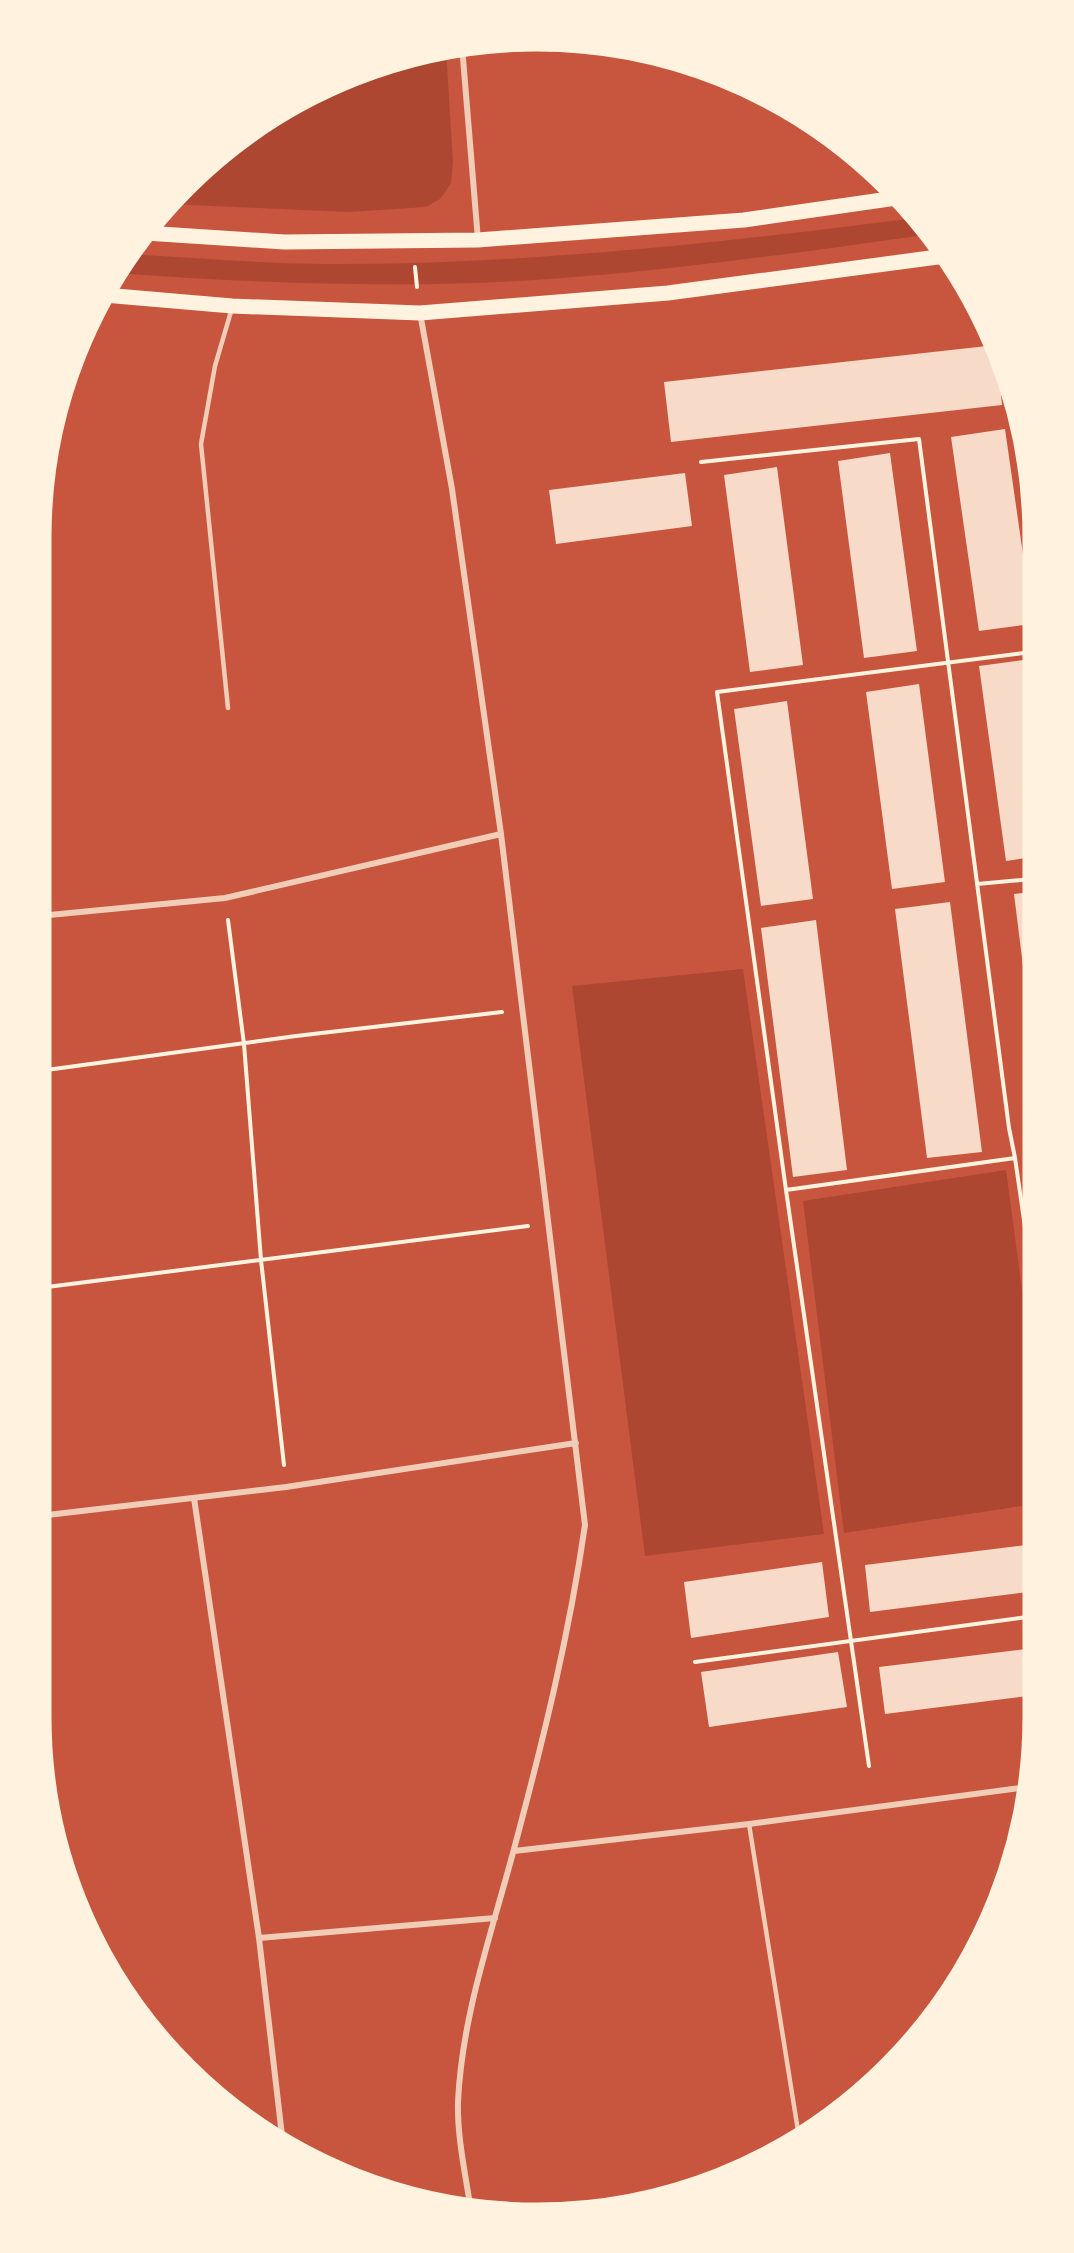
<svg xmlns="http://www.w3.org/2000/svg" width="1074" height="2253" font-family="'DM Sans',sans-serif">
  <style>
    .green { fill: #ae4732 }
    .building { fill: #f7dbc8 }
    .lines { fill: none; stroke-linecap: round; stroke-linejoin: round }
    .path { stroke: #fff3e0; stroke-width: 4 }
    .service { stroke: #f1ccb7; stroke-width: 4.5 }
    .minor { stroke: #f1ccb7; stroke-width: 6 }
    .primary { stroke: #fff3e0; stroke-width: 15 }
    .rim { fill: none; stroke: #fff3e0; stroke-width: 3 }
  </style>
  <rect width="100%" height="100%" fill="#c8553d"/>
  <path class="green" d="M446 48 453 162 451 183 440 199 426 207 348 212 169 204 185 185 261 123 347 77Z
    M916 218 932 234C795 253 657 273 519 281 385 288 250 283 116 273L128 254C193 258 258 263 323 264 523 265 718 243 916 218Z
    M743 969 824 1534 645 1556 572 986Z
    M1006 1170 1034 1380V1504L844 1533 803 1201Z"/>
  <path class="building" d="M996 345 1002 405 671 442 664 382Z
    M1005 429 1031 610V624L979 631 951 437Z
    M890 453 917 651 864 658 838 461Z
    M777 467 803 665 750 672 724 475Z
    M685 473 692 526 556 544 549 490Z
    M1031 659 1032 857 1006 861 979 666Z
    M919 684 945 882 892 889 866 692Z
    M787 701 813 899 761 906 734 709Z
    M1032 892 1033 1030H1031L1014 894Z
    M950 902 982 1152 927 1158 895 909Z
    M816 920 847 1170 793 1177 761 928Z
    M1034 1544 1035 1591 870 1612 865 1565Z
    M822 1562 829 1617 691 1638 684 1582Z
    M1035 1648V1695L885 1714 879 1667Z
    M838 1652 847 1707 709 1727 701 1672Z"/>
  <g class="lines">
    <path class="path" d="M415 267 417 287
      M701 462 919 439 1009 1128 1015 1158 786 1190 717 692 1031 652
      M977 884 1032 879
      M228 920 244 1044 261 1260 284 1465
      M39 1071 296 1036 502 1012
      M1015 1158 1034 1289
      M786 1190 869 1766
      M39 1288 528 1226
      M695 1662 1035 1616"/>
    <path class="service" d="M228 708 201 444 215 366 232 308
      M749 1824 799 2137"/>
    <path class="minor" d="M462 46 478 240
      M420 313 452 489 501 834 585 1525C569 1636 543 1741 514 1849 492 1932 462 2015 458 2102 457 2135 465 2172 470 2205
      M39 916 225 898 501 834
      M194 1498 259 1938 283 2144
      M39 1516 286 1487 576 1443
      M514 1851 749 1824 1028 1787
      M259 1938 495 1918"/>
    <path class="primary" d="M145 233 284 242 478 240 744 220 896 198
      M104 295 232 306 420 313 668 293 945 256"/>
  </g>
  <path d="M0 0H1074V2253H0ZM537 50H537A487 487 0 0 1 1024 537V1717A487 487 0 0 1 537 2204H537A487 487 0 0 1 50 1717V537A487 487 0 0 1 537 50Z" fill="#fff3e0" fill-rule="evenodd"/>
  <path class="rim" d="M537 50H537A487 487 0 0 1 1024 537V1717A487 487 0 0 1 537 2204H537A487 487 0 0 1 50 1717V537A487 487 0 0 1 537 50Z"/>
</svg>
